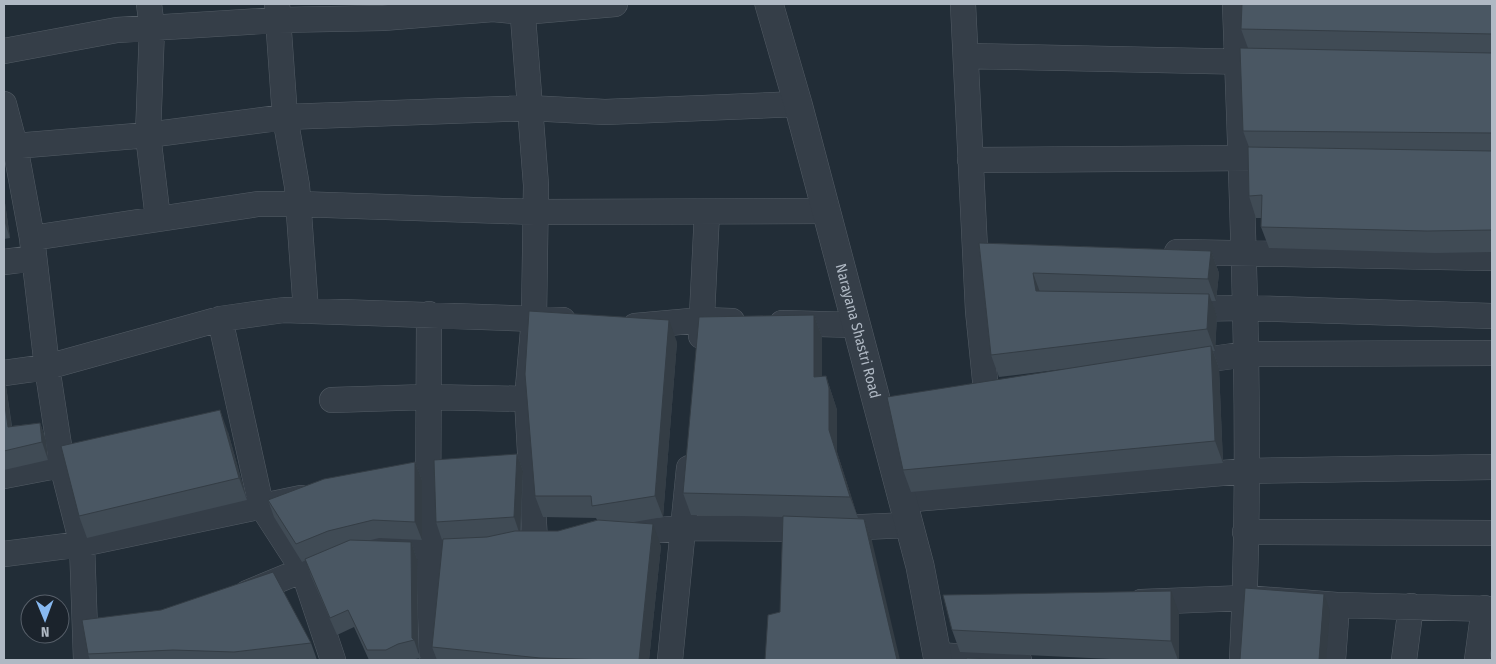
<svg xmlns="http://www.w3.org/2000/svg" width="1496" height="664" font-family="'Fira Sans Condensed',sans-serif">
  <style>
    .lines { fill: none; stroke-linecap: round; stroke-linejoin: round }
    .minor-casing { stroke: #535c65; stroke-width: 26 }
    .tertiary-casing { stroke: #535c65; stroke-width: 29 }
    .minor { stroke: #353e48; stroke-width: 25 }
    .tertiary { stroke: #353e48; stroke-width: 28 }
    .wall { fill: #404b55 }
    .shaded-wall { fill: #343d45 }
    .building { fill: #4a5763; stroke: #343d45 }
    .labels { text-anchor: middle; dominant-baseline: central; stroke-width: 4.5; stroke-linejoin: round; paint-order: stroke }
    .street-label { font-size: 15px; fill: #b0b9c4; stroke: #1b232c }
  </style>
  <rect width="100%" height="100%" fill="#222d37"/>
  <g class="lines">
    <defs>
      <path id="minor" d="M149 4 152 28 148 135 158 219
        M277 4 285 117 297 186 306 311
        M522 4 536 185 534 319 527 399 535 541
        M963 4 978 311 986 390
        M1235 4C1243 222 1253 442 1242 660
        M4 51 117 30 278 20 383 18 493 9 523 12 615 4
        M966 56 1252 62
        M4 104 15 146 32 238 47 367 62 465 82 544 86 660
        M15 146 148 135 285 117 529 108 605 112 798 104
        M970 160 1255 158
        M32 238 258 204H298L535 212 826 211
        M1177 252 1492 258
        M4 262 34 258
        M1180 309 1245 308 1492 316
        M429 314 428 544 432 660
        M220 319 261 505 303 570 333 660
        M782 323 855 325
        M635 326 702 320 732 321
        M701 336 707 212
        M1183 363 1247 354 1492 353
        M4 373 47 367 220 319 284 310 563 320
        M332 400 427 397 527 399
        M4 476 77 462
        M387 482 428 474 469 471
        M902 500 1246 471 1492 467
        M1245 532 1492 533
        M622 533 684 528 817 529 909 525
        M378 547 475 543
        M4 554 82 544 301 498
        M247 593 339 555
        M1141 602 1245 598 1337 605 1492 609
        M937 655 1019 660
        M670 660 689 468
        M1333 660 1337 605
        M1404 660 1411 606
        M1477 660 1484 608"/>
      <g id="tertiary">
        <path id="s1" d="M769 4 798 104 920 566 938 660"/>
      </g>
    </defs>
    <use href="#minor" class="minor-casing"/>
    <use href="#tertiary" class="tertiary-casing"/>
    <use href="#minor" class="minor"/>
    <use href="#tertiary" class="tertiary"/>
  </g>
  <path class="wall" d="M1492 4V252L1435 253 1269 248 1261 227 1262 218H1256L1249 196V147L1243 131 1248 48 1241 29Z
    M4 196 10 238 4 239Z
    M979 243 1211 251 1219 273 1216 301H1211L1217 316 1215 351H1213L1219 368 1223 463 911 492 903 470 1064 369 999 377 991 355Z
    M814 315 822 337V376H826L837 410V452L858 518 864 519 872 541 780 612 783 517 691 515 683 493Z
    M677 342 663 517 634 522 661 546 649 660H437L432 647 443 540H442L436 522 517 454 523 471 521 531H558L597 520 596 518 543 517 535 496Z
    M4 381 6 386 12 426 40 423 46 440 48 460 4 470Z
    M228 432 247 500 87 538 79 516Z
    M415 462 422 480V540L379 538 367 541 411 542 417 559 418 652 421 658 410 660H369L354 627 337 635 311 576 306 560 302 562 274 517 268 500Z
    M1179 613V660H1132L960 652 952 630Z
    M311 643 317 660H90L88 654Z"/>
  <path class="shaded-wall" d="M4 196 10 238 4 220Z
    M1211 251 1219 273 1216 301 1208 279Z
    M1033 273 1041 295 1036 291Z
    M1209 294 1217 316 1215 351 1207 329Z
    M814 315 822 337V399L814 377Z
    M669 320 677 342 663 517 655 496Z
    M1211 346 1219 368 1223 463 1215 441Z
    M826 376 837 410V452L858 518 850 497 829 430Z
    M4 381 6 386 14 444 8 427 4 399Z
    M220 410 228 432 247 500 239 478Z
    M40 423 46 440 48 460 42 442Z
    M517 454 523 471 520 535 514 517Z
    M415 462 422 480V540L415 522Z
    M864 519 872 541 900 660H897Z
    M653 524 661 546 649 660H639Z
    M411 542 417 559 418 652 414 640 412 638Z
    M1171 591 1179 613V660H1178L1171 641Z
    M1324 594 1330 611 1326 660H1319Z"/>
  <path class="building" d="M1242 4H1492V34L1241 29Z
    M1240 48 1492 53V133L1243 131Z
    M1248 147 1492 151V230L1427 231 1261 227 1262 195 1249 196Z
    M979 243 1211 251 1208 279 1033 273 1036 291 1209 294 1207 329 991 355Z
    M529 311 669 320 655 496 592 506 591 496H535L525 374Z
    M814 315V377L826 376 829 388V430L850 497 683 493 699 317Z
    M1211 346 1215 441 903 470 887 397Z
    M4 399 8 427 40 423 42 442 4 451Z
    M220 410 239 478 79 516 61 446Z
    M517 454 514 517 436 522 434 460Z
    M415 462V522L373 520 328 531 296 544 268 500 324 479Z
    M783 516 864 519 897 660H765L768 615 780 612Z
    M598 520 653 524 639 660H610L540 658 432 647 443 539 487 537 515 531H558Z
    M350 540 411 542 412 638 414 640 398 644 386 650H367L348 610 330 618 305 559Z
    M273 572 311 643 234 652 173 650 88 654 82 620 161 610Z
    M1245 588 1324 594 1319 660H1240Z
    M1171 591V641L952 630 943 595Z
    M966 658 1024 660H967Z"/>
  <g class="labels">
    <g class="street-label">
      <text stroke="none"><textPath href="#s1" startOffset="339">Narayana Shastri Road</textPath></text>
    </g>
  </g>
  <rect width="1496" height="664" fill="none" stroke="#b0b9c4" stroke-width="10"/>
  <g transform="translate(45 619) rotate(179)"><circle r="24" fill="#1b232c" stroke="#575f69"/>
  <path d="M0-4L9 19L0 12L-9 19Z" fill="#88b9f1"/>
  <text y="-8" font-size="14" font-weight="bold" text-anchor="middle" fill="#b0b9c4">N</text>
  </g>
</svg>
